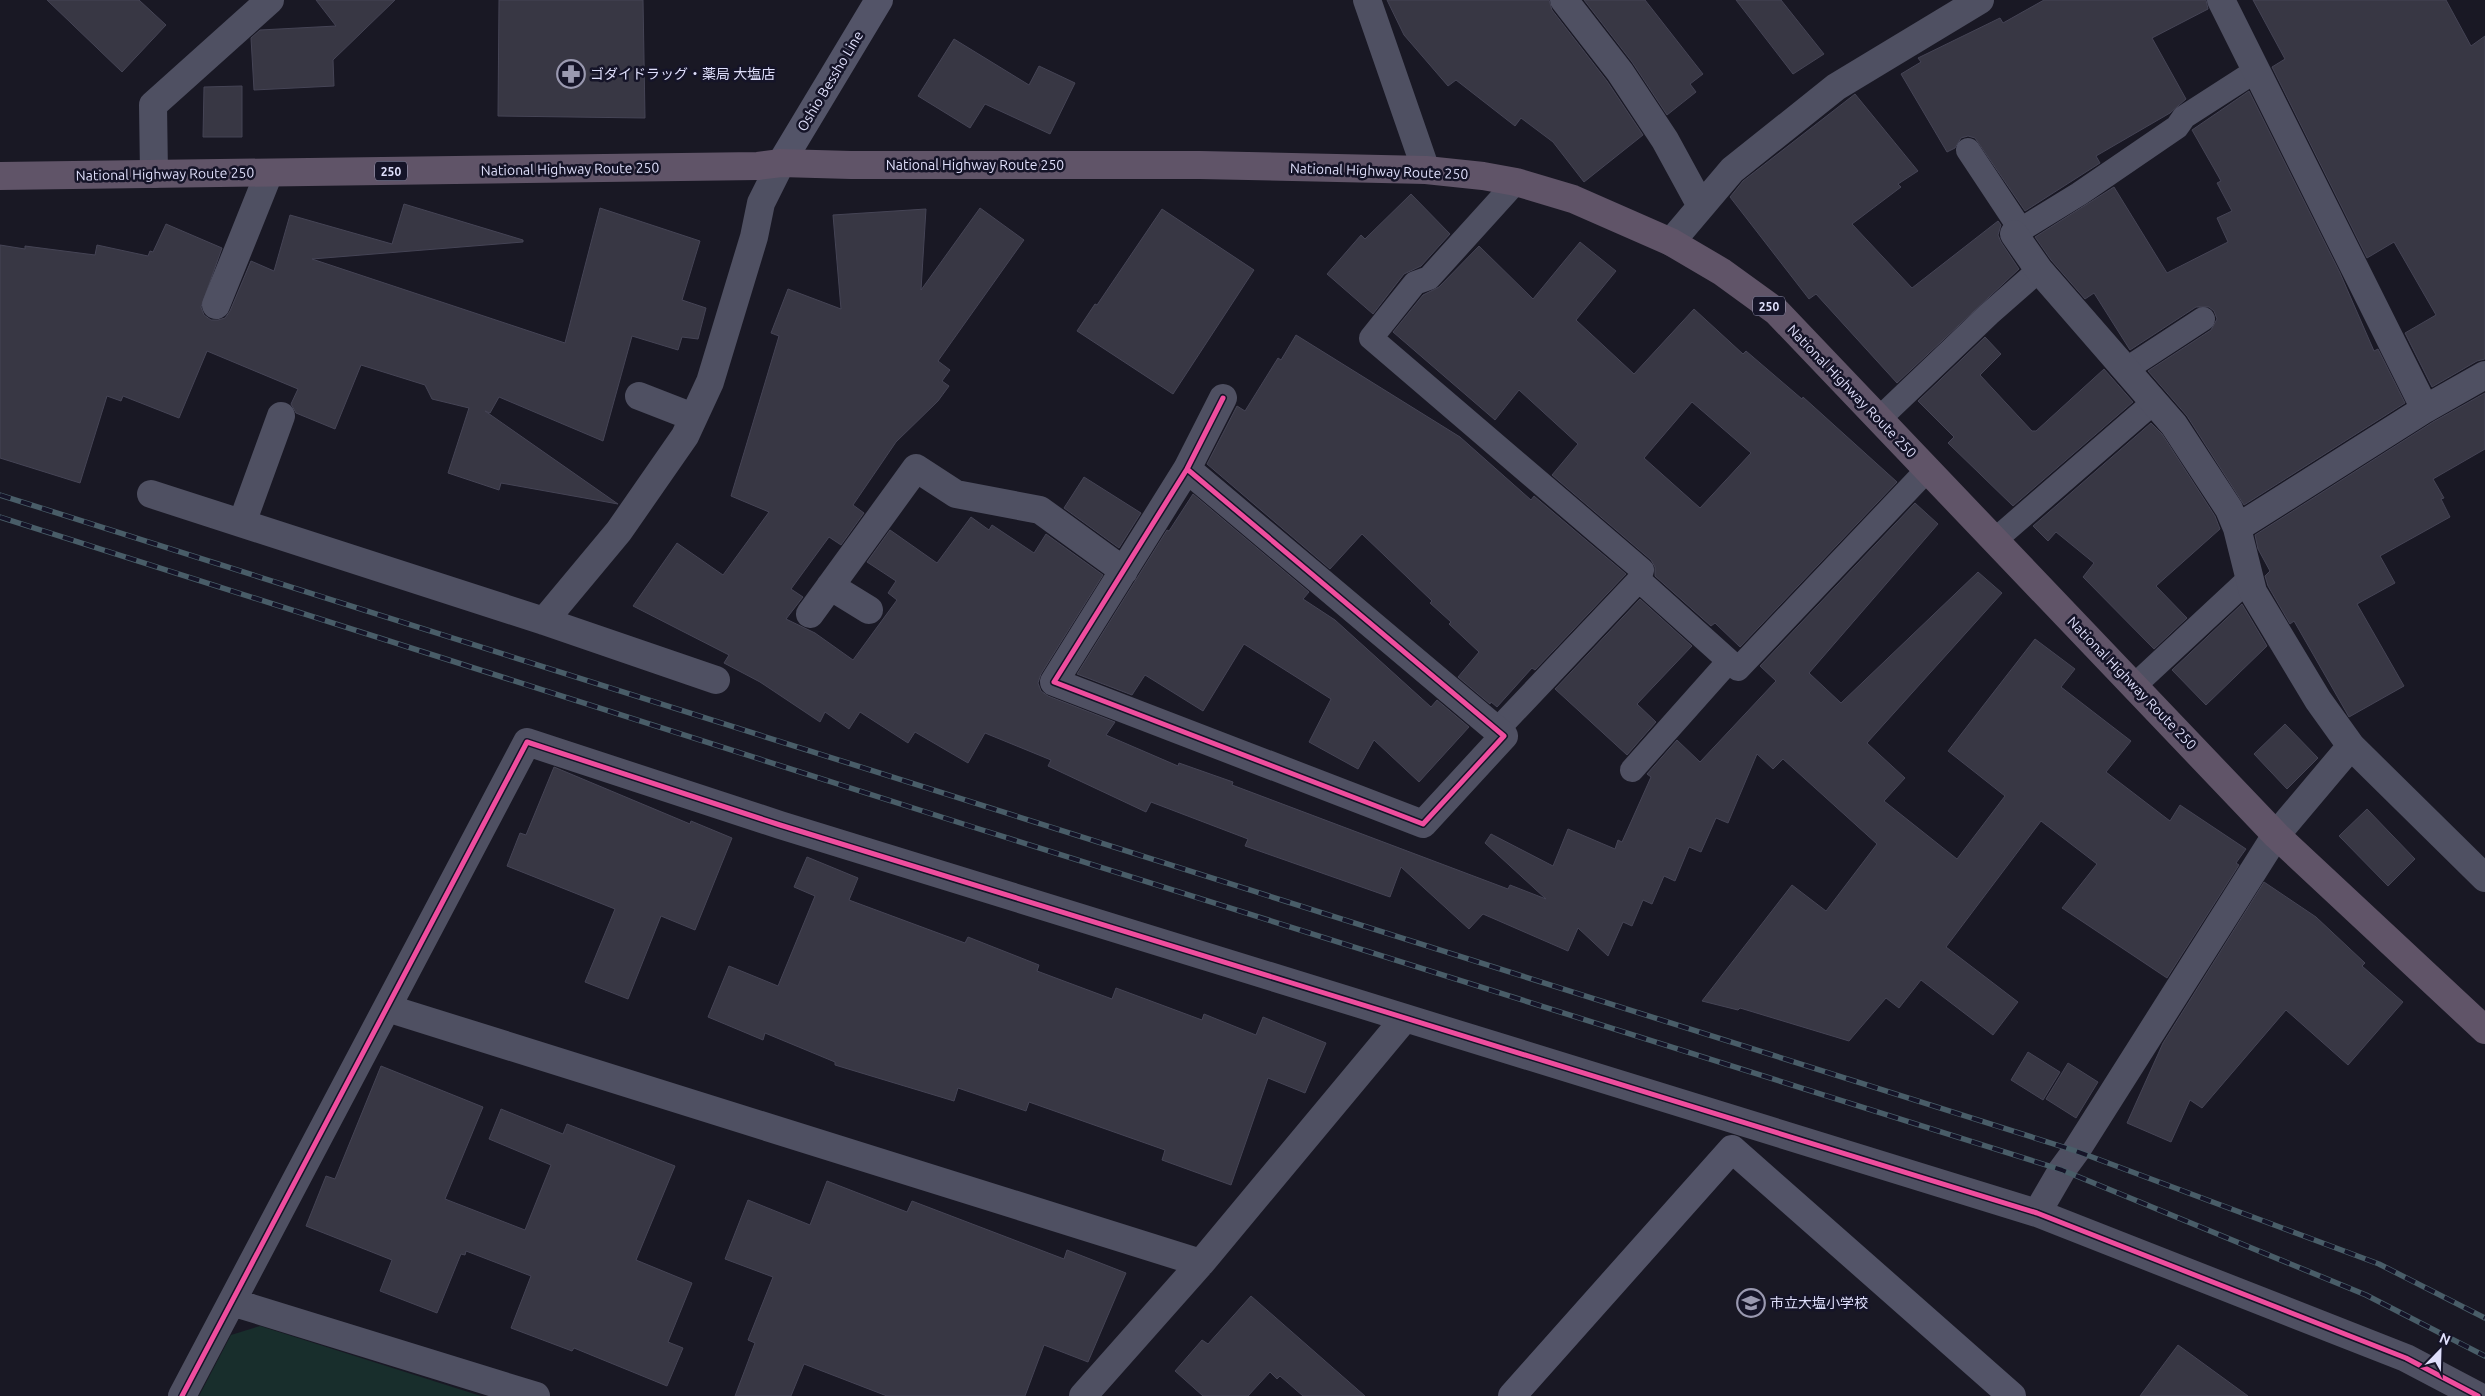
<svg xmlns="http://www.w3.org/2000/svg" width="2485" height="1396" font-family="Ubuntu,'Noto Sans JP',sans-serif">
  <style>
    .green { fill: #182e2c }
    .building { fill: #383744; stroke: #454455; fill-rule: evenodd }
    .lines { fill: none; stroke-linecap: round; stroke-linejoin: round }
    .lane { stroke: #4f5062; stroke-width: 24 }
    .street { stroke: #4f5062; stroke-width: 28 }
    .secondary { stroke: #535468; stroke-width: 28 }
    .highway { stroke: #605468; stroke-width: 28 }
    .rail-casing { stroke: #495d68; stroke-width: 5.5 }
    .rail { stroke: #151428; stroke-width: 4; stroke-dasharray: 11; stroke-linecap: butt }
    .cycleway-casing { stroke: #151428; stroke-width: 8 }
    .cycleway { stroke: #ef4d9e; stroke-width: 5 }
    .labels { text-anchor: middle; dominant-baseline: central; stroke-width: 5; stroke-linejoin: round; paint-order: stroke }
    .shield { fill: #151428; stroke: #a2a2bc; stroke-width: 1 }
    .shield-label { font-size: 12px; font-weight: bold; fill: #dfdffb }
    .poi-label { font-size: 14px; fill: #dfdffb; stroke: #151428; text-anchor: start }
    .street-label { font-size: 14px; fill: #dfdffb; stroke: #151428 }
  </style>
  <rect width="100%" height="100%" fill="#191824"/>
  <path class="green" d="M260 1326 481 1396H199L231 1335Z"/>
  <path class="building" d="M47 0H139L166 25 122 72Z
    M316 0H395L333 60 334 86 254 90 251 38 260 30 336 26Z
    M499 0H643L645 118 498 116Z
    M1387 0H1549L1552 10 1607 81 1643 135 1584 182 1553 142 1521 118 1515 126 1456 80 1448 86 1404 35Z
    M1584 0H1645L1703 74 1690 84 1696 92 1667 115 1632 62Z
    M1736 0H1781L1824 54 1793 74Z
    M2044 0H2206L2208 9 2152 38 2186 99 2170 113 2096 156 2100 163 2025 211 1975 138 1968 136 1961 138 1955 148 1947 152 1901 74 1921 62 1918 58 2000 18 2003 23Z
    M2253 0H2446L2471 46 2485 36V359L2477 361 2432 387 2405 333 2436 315 2394 242 2367 258 2272 67 2285 59Z
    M954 39 1029 85 1039 66 1075 83 1050 134 985 104 970 128 918 96Z
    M242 86V137H203L204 87Z
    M2249 91 2340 273 2374 351 2378 349 2405 403 2244 505 2187 416 2148 371 2211 330 2217 319 2214 311 2209 307H2196L2130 350 2094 293 2085 299 2051 260 2035 237 2114 187 2167 273 2228 242 2217 218 2232 211 2217 183 2221 181 2192 130Z
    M1855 94 1918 171 1898 184 1901 187 1852 224 1912 288 1998 221 2001 225 1998 235 2001 242 2019 269 1897 383 1816 294 1809 299 1730 197 1743 181Z
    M1411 194 1450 234 1421 266 1404 274 1373 314 1327 274 1361 235 1365 239Z
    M404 204 523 240V242L312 259 565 343 600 208 700 241 682 300 706 308 698 339 682 337 678 350 632 336 603 441 499 397 490 413 485 411 618 504 501 483 499 490 448 473 469 408 432 399 425 385 361 365 335 429 296 413 291 404 298 389 207 351 179 418 123 396 121 401 107 396 80 483 0 458V245L25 249V246L95 255 97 245 148 256 150 251 153 252 166 224 222 248 201 307 204 315 211 320H218L225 318 230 311 251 261 274 271 290 215 392 244Z
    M980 208 1024 240 938 361 950 370 942 381 949 386 938 401 896 442 853 505 864 513 841 545 829 537 791 589 803 597 786 619 815 633 853 660 897 600 888 593 896 581 867 562 890 530 937 563 971 517 989 530 992 525 1034 553 1046 534 1103 575 1041 674 1038 683 1041 691 1048 696 1115 722 1106 735 1178 766 1179 763 1233 782 1232 785 1508 889 1510 885 1546 899 1485 843 1491 834 1553 866 1568 829 1615 849 1618 840 1622 842 1651 777 1647 774 1677 740 1700 762 1776 681 1760 666 1915 503 1938 524 1809 673 1841 703 1978 572 2002 593 1867 743 1905 778 1884 801 1957 859 2005 796 1948 751 2035 639 2075 669 2061 687 2131 741 2106 772 2170 821 2180 805 2246 849 2236 863 2239 865 2167 978 2062 908 2097 864 2041 821 1946 947 2018 1002 1993 1035 1921 980 1899 1008 1886 998 1849 1041 1740 1008 1738 1010 1702 1001 1792 885 1826 911 1877 844 1783 759 1773 769 1757 754 1728 823 1716 818 1701 852 1689 847 1675 881 1664 876 1652 904 1643 900 1632 926 1623 922 1608 956 1578 928 1568 951 1483 914 1469 929 1401 867 1390 897 1245 846 1248 839 1151 802 1146 812 1048 766 1051 760 985 733 968 763 915 732 908 743 860 712 849 729 825 712 820 722 760 682 724 663 729 655 633 606 677 543 723 575 769 512 731 496 779 336 771 333 788 289 841 309 833 215 926 209 921 290Z
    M1162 209 1254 270 1173 394 1077 331 1095 304 1097 305Z
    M1580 242 1616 271 1576 320 1634 374 1694 309 1743 354 1746 351 1802 399 1803 397 1897 482 1740 647 1715 623 1711 626 1655 576V567L1651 560 1552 475 1578 444 1519 390 1495 420 1393 332 1423 295 1439 287 1479 246 1533 299ZM1692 402 1751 453 1700 508 1644 458Z
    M1296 335 1460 437 1531 500 1534 496 1626 574 1535 670 1532 668 1497 707 1491 702 1490 704 1458 677 1479 652 1449 624 1451 622 1430 603 1432 601 1362 534 1330 569 1207 464 1237 406 1245 411 1278 358 1281 360Z
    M1985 337 2001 354 1980 375 2032 431H2036L2104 369 2133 402 2013 506 1948 443 1954 437 1918 401Z
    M2485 393V449L2433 479 2444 498 2441 499 2450 517 2380 556 2395 583 2357 604 2404 686 2349 717 2294 621 2290 624 2268 586 2265 576 2270 571 2258 549 2255 535 2433 422Z
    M2151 423 2162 434 2215 516 2220 529 2156 586 2187 618 2154 649 2083 577 2094 563 2056 532 2048 541 2033 526Z
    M1084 477 1141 513 1119 548 1064 508Z
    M1193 494 1309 592 1303 599 1335 620 1431 707 1437 700 1469 727 1419 782 1374 740 1358 769 1309 742 1331 699 1244 644 1203 711 1145 675 1132 695 1077 674 1167 530 1169 531Z
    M1640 599 1692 646 1637 704 1656 722 1627 755 1555 689Z
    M2242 604 2267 646 2206 705 2172 670Z
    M2285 724 2318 758 2287 789 2254 754Z
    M554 767 690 824 691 821 732 838 695 930 661 916 628 999 585 982 615 909 507 866 520 833 526 835Z
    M2367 809 2415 859 2388 886 2339 836Z
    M807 857 858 878 849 900 965 943 968 937 1039 965 1037 971 1112 999 1116 988 1202 1020 1204 1014 1256 1035 1263 1017 1326 1043 1305 1093 1268 1078 1231 1185 1162 1160 1165 1150 1029 1102 1026 1111 958 1088 954 1101 835 1065V1062L765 1033 763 1040 708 1017 729 966 778 986 815 896 794 887Z
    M2264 882 2316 917 2365 963 2362 966 2403 1002 2348 1065 2286 1010 2202 1108 2190 1100 2171 1142 2127 1123 2163 1043Z
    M2028 1052 2060 1072 2043 1100 2011 1080Z
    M2068 1063 2098 1082 2076 1118 2046 1099Z
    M381 1066 483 1107 445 1199 525 1230 551 1165 489 1139 501 1109 563 1134 567 1124 675 1166 636 1260 692 1283 668 1342 683 1348 667 1386 574 1348 572 1351 511 1328 531 1276 466 1251 465 1255 461 1254 437 1313 380 1291 392 1260 306 1226 326 1176 335 1179Z
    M827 1181 907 1212 912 1201 1064 1259 1067 1250 1126 1273 1088 1362 1044 1345 1025 1396H887L804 1364 791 1396H735L755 1343 748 1340 773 1277 725 1259 748 1200 810 1225Z
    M1251 1296 1365 1396H1303L1280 1376 1277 1379 1270 1372 1248 1396H1203L1175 1371 1202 1340 1208 1344Z
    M2178 1345 2248 1396H2140Z"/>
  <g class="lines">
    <path class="lane" d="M1968 150 2021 230
      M1516 182 1429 278 1415 283 1371 338 1642 570 1639 580 1738 669 1928 469
      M2014 234 2079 194 2177 127 2184 117 2257 70
      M2125 370 2203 319
      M1879 419 1989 314 2039 270
      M1995 540 2154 402
      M2134 686 2250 578
      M1497 730 1639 580
      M1632 770 1729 661"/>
    <path class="street" d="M1367 0 1426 170
      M1564 0 1620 72 1665 140 1701 206
      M2221 0 2425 409
      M154 174 153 105 270 0
      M2014 234 2039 270 2174 425 2229 509 2237 528
      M1671 242 1732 170 1836 87 1980 0
      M216 305 269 173
      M2485 375 2425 409 2237 528 2253 592 2318 700 2351 746 2485 878
      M639 396 693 417
      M1187 469 1504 736 1423 824 1054 682 1187 469 1223 398
      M151 494 544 621 716 680
      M242 523 281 416
      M830 586 869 610
      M810 614 916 468 956 494 1040 510 1124 571
      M544 621 619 531 685 436 710 382 754 237 761 203 781 163
      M387 1008 1201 1263
      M2037 1213 2062 1170 2076 1151 2276 835 2351 746
      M232 1302 536 1396
      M182 1396 527 742 780 825 2037 1213 2406 1358 2478 1396
      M1083 1396 1201 1263 1405 1018"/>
    <path class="secondary" d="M781 163 879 0
      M1512 1396 1732 1149 2012 1396"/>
    <path class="highway" d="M0 176 758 166 781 163 851 165H1200L1426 170 1483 176 1516 182 1573 199 1671 242 1722 272 1777 312 2276 835 2485 1030"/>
    <defs>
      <path id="rail" d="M0 495 2076 1151 2379 1264 2485 1318
        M0 517 976 828 2062 1170 2366 1295 2485 1356"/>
    </defs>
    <use href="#rail" class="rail-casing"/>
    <use href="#rail" class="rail"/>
    <defs>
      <path id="cycleway" d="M1187 469 1504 736 1423 824 1054 682 1187 469 1223 398
        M182 1396 527 742 780 825 2037 1213 2406 1358 2478 1396"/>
    </defs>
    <use href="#cycleway" class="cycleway-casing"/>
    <use href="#cycleway" class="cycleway"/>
  </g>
  <defs>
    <symbol id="pharmacy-ring" viewBox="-11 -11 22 22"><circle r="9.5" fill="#151428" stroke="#9a99b0" stroke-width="1.5"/><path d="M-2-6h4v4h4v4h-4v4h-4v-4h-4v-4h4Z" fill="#9a99b0"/></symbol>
    <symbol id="school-ring" viewBox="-11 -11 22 22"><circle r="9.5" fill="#151428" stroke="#9a99b0" stroke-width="1.5"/><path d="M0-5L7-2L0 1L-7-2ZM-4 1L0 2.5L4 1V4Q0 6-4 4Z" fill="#9a99b0"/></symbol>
  </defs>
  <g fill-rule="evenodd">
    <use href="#pharmacy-ring" x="555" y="58" width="32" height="32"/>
    <use href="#school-ring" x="1735" y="1287" width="32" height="32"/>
  </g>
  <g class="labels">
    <g class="shield">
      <rect x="375" y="161.5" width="32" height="19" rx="4"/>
      <rect x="1753" y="296.5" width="32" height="19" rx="4"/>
    </g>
    <g class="shield-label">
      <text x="391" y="171">250</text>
      <text x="1769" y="306">250</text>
    </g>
    <g class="poi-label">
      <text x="590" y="74">ゴダイドラッグ・薬局 大塩店</text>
      <text x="1770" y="1303">市立大塩小学校</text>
    </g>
    <g class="street-label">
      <text transform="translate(830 81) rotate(-59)">Oshio Bessho Line</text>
      <text x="975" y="165">National Highway Route 250</text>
      <text transform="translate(570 169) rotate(-1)">National Highway Route 250</text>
      <text transform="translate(1379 171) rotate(2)">National Highway Route 250</text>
      <text transform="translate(165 174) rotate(-1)">National Highway Route 250</text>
      <text transform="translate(1852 391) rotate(46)">National Highway Route 250</text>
      <text transform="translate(2132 683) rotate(46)">National Highway Route 250</text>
    </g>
  </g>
  <g transform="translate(2440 1351) rotate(23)" stroke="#151428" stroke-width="4" paint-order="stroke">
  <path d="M0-4L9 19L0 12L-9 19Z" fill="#dfdffb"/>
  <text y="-8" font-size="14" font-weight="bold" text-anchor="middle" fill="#dfdffb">N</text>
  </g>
</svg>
